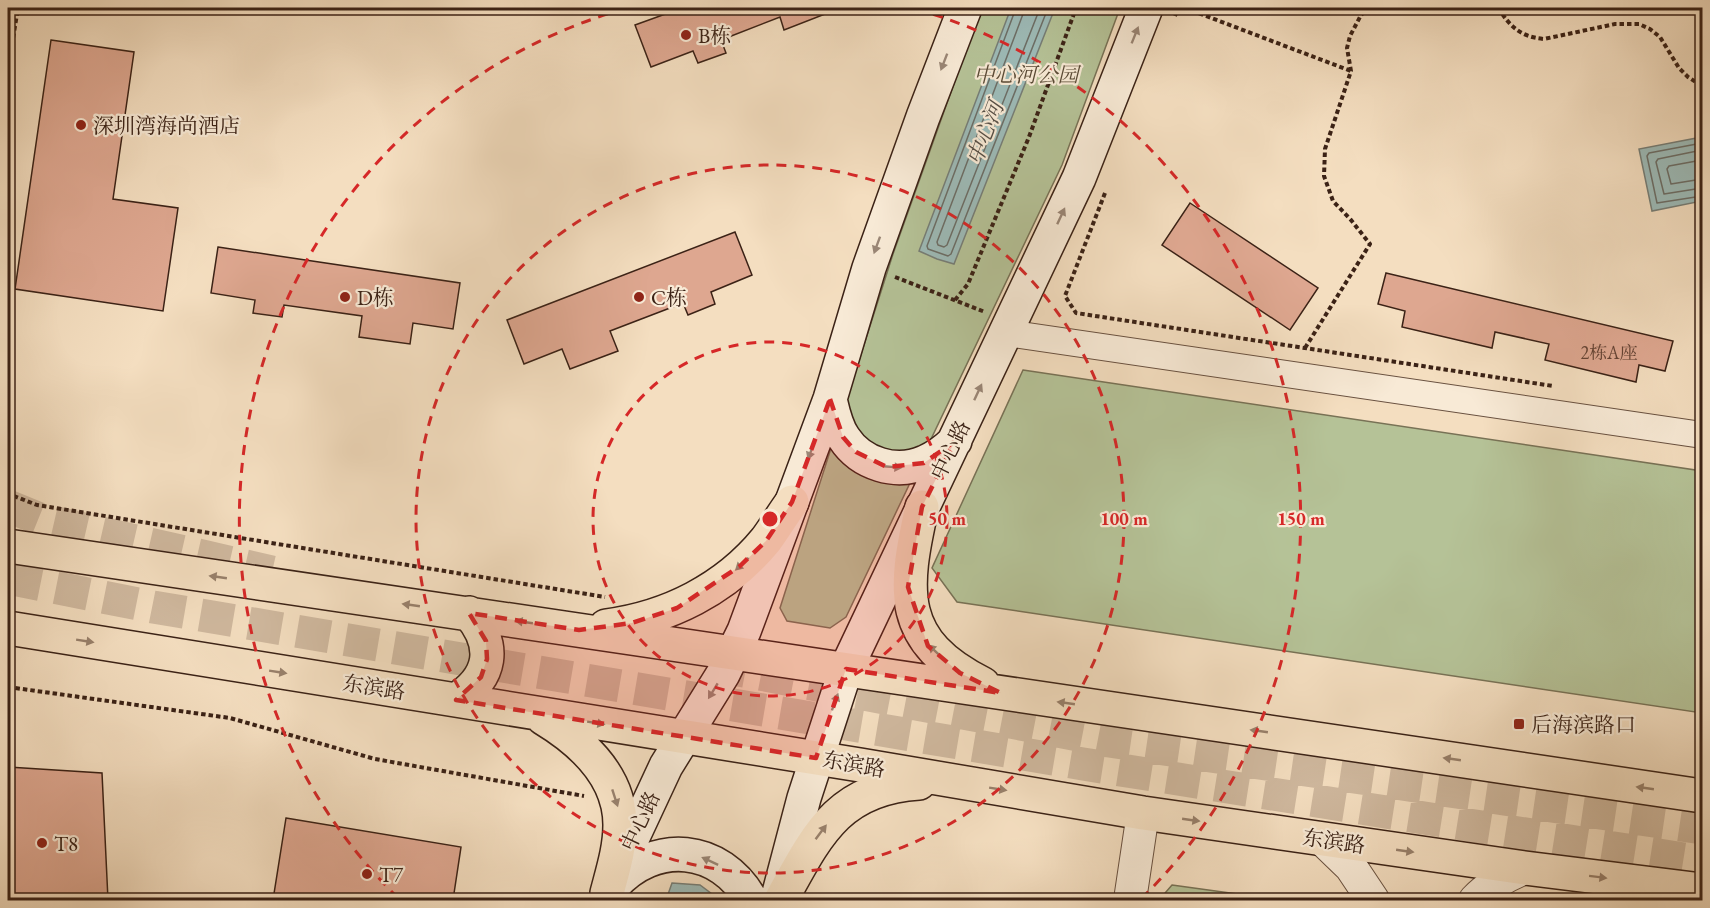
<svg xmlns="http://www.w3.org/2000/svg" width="1710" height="908" font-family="'EB Garamond','Noto Serif SC',serif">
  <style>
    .green { fill: #b5c297; stroke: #787256; stroke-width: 1.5 }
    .water { fill: #9dbbb8; stroke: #767e77; stroke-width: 1.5 }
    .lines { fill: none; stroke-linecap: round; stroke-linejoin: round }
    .shore { stroke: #6c6e67; stroke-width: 1.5 }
    .building { fill: #dea790; stroke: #3b2216; stroke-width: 1.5 }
    .motorway-tunnel { stroke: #cfb89e; stroke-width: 33; stroke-dasharray: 33 16; stroke-linecap: butt }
    .minor-casing { stroke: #695140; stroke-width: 28 }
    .tertiary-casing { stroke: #695140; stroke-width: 34 }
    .secondary-casing { stroke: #3b2216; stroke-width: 36 }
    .primary-casing { stroke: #3b2216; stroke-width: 36 }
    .path { stroke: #3b2216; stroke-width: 4; stroke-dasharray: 4.5 3; stroke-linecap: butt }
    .minor { stroke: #f8ead6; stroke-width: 26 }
    .tertiary { stroke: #f8ead6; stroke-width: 32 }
    .secondary { stroke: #f8ead6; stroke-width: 33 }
    .primary { stroke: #f4dec0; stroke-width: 33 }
    .oneway { fill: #9a8676 }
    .oneway2 { fill: #98806b }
    .marked { fill: #d62828; fill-opacity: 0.2; stroke: #d62828; stroke-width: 4.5; stroke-dasharray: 12 8; stroke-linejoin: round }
    .ring { fill: none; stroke: #d62828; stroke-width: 3; stroke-dasharray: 10 8 }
    .poi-dot { fill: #8f2418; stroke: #f8ead6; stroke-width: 2 }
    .labels { text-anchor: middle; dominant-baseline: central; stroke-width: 4.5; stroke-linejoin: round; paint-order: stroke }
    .number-label { font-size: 18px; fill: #644334 }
    .poi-label { font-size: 21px; fill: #3b2216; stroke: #f8ead6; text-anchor: start }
    .park-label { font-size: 21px; font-style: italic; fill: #5a4a36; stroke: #f8ead6 }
    .street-label { font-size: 21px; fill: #3b2216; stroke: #f8ead6 }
    .water-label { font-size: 22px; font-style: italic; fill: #585047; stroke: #f8ead6 }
    .centre { fill: #d62828; stroke: #f8ead6; stroke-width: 3 }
    .ring-label { font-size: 18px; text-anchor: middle; font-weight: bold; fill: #d62828; stroke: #f8ead6; stroke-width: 4.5; stroke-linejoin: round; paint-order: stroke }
  </style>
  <rect width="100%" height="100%" fill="#f4dec0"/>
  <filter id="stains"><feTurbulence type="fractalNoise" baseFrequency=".00333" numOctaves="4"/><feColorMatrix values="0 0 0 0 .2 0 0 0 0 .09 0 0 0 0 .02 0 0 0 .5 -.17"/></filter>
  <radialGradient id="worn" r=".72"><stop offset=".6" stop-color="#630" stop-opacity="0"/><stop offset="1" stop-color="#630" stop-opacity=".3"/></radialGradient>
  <path class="green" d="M981 8H1120L1062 165 846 617 830 628 787 621 780 608 893 254Z
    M1023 370 1702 471V713L957 602 932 568Z
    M1172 885 1282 900H1159Z"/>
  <path class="water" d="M1011 8H1055L954 264 937 259 919 251Z
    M1702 137V201L1652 211 1639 149Z
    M672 883 700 885 720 900H666Z"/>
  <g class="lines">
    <path class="shore" d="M1016 8 927 246 928 249 948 256 951 254 1048 8
      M1024 8 1023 14 937 242 938 245 944 247 947 245 1040 8
      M1702 143 1649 153 1647 156 1657 203 1702 196
      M1702 150 1658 159 1656 162 1664 194 1702 188
      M1702 160 1669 166 1667 169 1671 184 1702 179"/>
  </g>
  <path class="building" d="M682 8H838V9L784 30 780 17 721 40 726 53 698 63 693 51 651 67 635 25Z
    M51 40 134 52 113 199 178 208 163 311 15 289Z
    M1190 203 1318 288 1290 330 1162 245Z
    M735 232 752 275 711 292 715 304 688 315 683 303 610 331 618 351 570 369 562 349 524 364 507 320Z
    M218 247 460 283 453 329 413 323 410 344 359 337 362 316 284 305 282 317 253 313 255 300 211 293Z
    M1386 273 1673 341 1665 371 1639 365 1636 382 1545 360 1549 344 1495 332 1492 348 1402 327 1405 311 1378 304Z
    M8 767 102 773 108 900H8Z
    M286 818 461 847 453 900H273Z"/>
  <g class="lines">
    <path class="motorway-tunnel" d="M8 506 40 519 272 572
      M8 578 153 607 1083 764 1702 862
      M713 665 1109 741 1702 828"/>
    <defs>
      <path id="minor" d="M1007 333 1702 435"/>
      <path id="tertiary" d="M1322 839 1351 867 1373 900
        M1130 900 1143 813
        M1475 900C1489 885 1505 876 1525 868"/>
      <path id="secondary" d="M830 399C833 412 836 427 844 438 861 464 896 475 925 462 937 457 946 450 955 441
        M618 869 666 766 723 674 744 631 830 399 869 268 923 117 965 8
        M613 886C655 839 720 845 751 900
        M779 893 804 798 846 669 1079 178 1146 8"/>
      <path id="primary" d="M922 507C903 591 897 641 983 684
        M8 546 1702 796
        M606 626C668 618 726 589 766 540 775 528 783 514 792 502
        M8 628 860 765 1143 813 1525 868 1702 890
        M456 700C492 677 497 646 469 613
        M543 718C581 741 620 776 620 825 620 848 613 870 607 893
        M781 900C816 837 837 788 919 783"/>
    </defs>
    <use href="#minor" class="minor-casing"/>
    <use href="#tertiary" class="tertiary-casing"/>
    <use href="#secondary" class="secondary-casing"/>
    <use href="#primary" class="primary-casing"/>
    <path class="path" d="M1185 8 1351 71
      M1498 8C1510 26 1520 37 1544 39L1615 24H1639L1650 29 1660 37 1679 68 1688 77 1702 86
      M1175 16 1178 8
      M8 135 10 57 18 8
      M1105 193 1065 296 1076 313 1553 386
      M895 277 985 312
      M955 300 968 284 1029 137 1076 8
      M1305 348 1370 244 1351 220 1333 201 1324 176 1325 149 1351 71 1347 48 1350 36 1361 15 1370 8
      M8 491 14 496 37 505 605 597
      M8 687 230 718 375 759 584 796"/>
    <use href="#minor" class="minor"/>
    <use href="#tertiary" class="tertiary"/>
    <use href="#secondary" class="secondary"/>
    <use href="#primary" class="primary"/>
  </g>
  <defs><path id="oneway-solid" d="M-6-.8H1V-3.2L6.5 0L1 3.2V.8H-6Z" transform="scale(1.5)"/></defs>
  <g class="oneway">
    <use href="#oneway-solid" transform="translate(1135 35) rotate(-68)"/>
    <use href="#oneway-solid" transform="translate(944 62) rotate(111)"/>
    <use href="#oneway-solid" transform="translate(1061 216) rotate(-65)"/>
    <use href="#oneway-solid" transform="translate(877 245) rotate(110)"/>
    <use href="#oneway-solid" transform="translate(978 392) rotate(-65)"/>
    <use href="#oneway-solid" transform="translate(811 451) rotate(110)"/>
    <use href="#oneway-solid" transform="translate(893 467) rotate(5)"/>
    <use href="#oneway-solid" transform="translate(713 691) rotate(121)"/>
    <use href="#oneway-solid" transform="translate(835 702) rotate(-70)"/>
    <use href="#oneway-solid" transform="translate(710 861) rotate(-155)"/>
  </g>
  <g class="oneway2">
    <use href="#oneway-solid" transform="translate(742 564) rotate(137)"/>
    <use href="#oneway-solid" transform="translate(218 577) rotate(-172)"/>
    <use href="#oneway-solid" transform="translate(411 605) rotate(-172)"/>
    <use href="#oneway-solid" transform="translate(524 622) rotate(-172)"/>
    <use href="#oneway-solid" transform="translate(85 641) rotate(9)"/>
    <use href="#oneway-solid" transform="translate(935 651) rotate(-137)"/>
    <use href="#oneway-solid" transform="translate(278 672) rotate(9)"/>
    <use href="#oneway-solid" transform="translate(1066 703) rotate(-172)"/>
    <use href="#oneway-solid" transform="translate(596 723) rotate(9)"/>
    <use href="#oneway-solid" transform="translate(1259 731) rotate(-172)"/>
    <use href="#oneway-solid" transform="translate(1452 759) rotate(-172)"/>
    <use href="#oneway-solid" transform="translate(1645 788) rotate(-172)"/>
    <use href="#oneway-solid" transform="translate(998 789) rotate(9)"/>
    <use href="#oneway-solid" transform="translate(615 798) rotate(72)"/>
    <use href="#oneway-solid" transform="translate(1191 820) rotate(8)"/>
    <use href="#oneway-solid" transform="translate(821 832) rotate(-53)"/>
    <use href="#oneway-solid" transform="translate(1405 851) rotate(8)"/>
    <use href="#oneway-solid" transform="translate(1598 877) rotate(7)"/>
  </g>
  <path class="marked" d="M830 399 843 437 856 452 887 467 924 463 955 441 922 507 908 587 928 646 960 673 1001 693 846 669 816 758 456 700 481 677 487 659 486 641 469 613 579 630 632 623 677 608 740 566 766 541 792 502Z"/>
  <g class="ring">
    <circle cx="770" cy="519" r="177"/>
    <circle cx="770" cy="519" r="354"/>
    <path d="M398 898A531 531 0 0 1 624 9M916 9A531 531 0 0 1 1142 898"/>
  </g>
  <g class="poi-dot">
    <circle cx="686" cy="35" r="6"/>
    <circle cx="81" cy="125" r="6"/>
    <circle cx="345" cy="297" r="6"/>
    <circle cx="639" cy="297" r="6"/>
    <rect x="1513" y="718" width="12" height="12" rx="3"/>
    <circle cx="42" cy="843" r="6"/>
    <circle cx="367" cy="874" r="6"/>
  </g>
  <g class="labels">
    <g class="number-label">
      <text x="1609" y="352">2栋A座</text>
    </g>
    <g class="poi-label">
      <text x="698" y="35">B栋</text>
      <text x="93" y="125">深圳湾海尚酒店</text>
      <text x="357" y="297">D栋</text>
      <text x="651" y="297">C栋</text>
      <text x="1531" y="724">后海滨路口</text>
      <text x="54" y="843">T8</text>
      <text x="379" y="874">T7</text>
    </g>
    <g class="park-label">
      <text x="1026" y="74">中心河公园</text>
    </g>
    <g class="street-label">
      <text transform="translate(950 450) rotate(-64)">中心路</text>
      <text transform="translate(374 687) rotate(9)">东滨路</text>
      <text transform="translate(854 764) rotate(10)">东滨路</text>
      <text transform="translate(640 821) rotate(-65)">中心路</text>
      <text transform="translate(1334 841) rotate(8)">东滨路</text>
    </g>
    <g class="water-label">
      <text transform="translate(985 133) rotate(-69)">中心河</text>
    </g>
  </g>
  <circle cx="770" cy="519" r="9" class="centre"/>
  <g class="ring-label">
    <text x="947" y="525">50 m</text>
    <text x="1124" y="525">100 m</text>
    <text x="1301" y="525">150 m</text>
  </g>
  <rect width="1710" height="908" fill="none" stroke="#f4dec0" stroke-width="30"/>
  <rect x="9" y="9" width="1692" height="890" fill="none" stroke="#3b2216" stroke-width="3"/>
  <rect x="15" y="15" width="1680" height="878" fill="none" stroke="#3b2216" stroke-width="1.5"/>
  <rect width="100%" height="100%" filter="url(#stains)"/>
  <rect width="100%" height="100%" fill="url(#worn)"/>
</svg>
